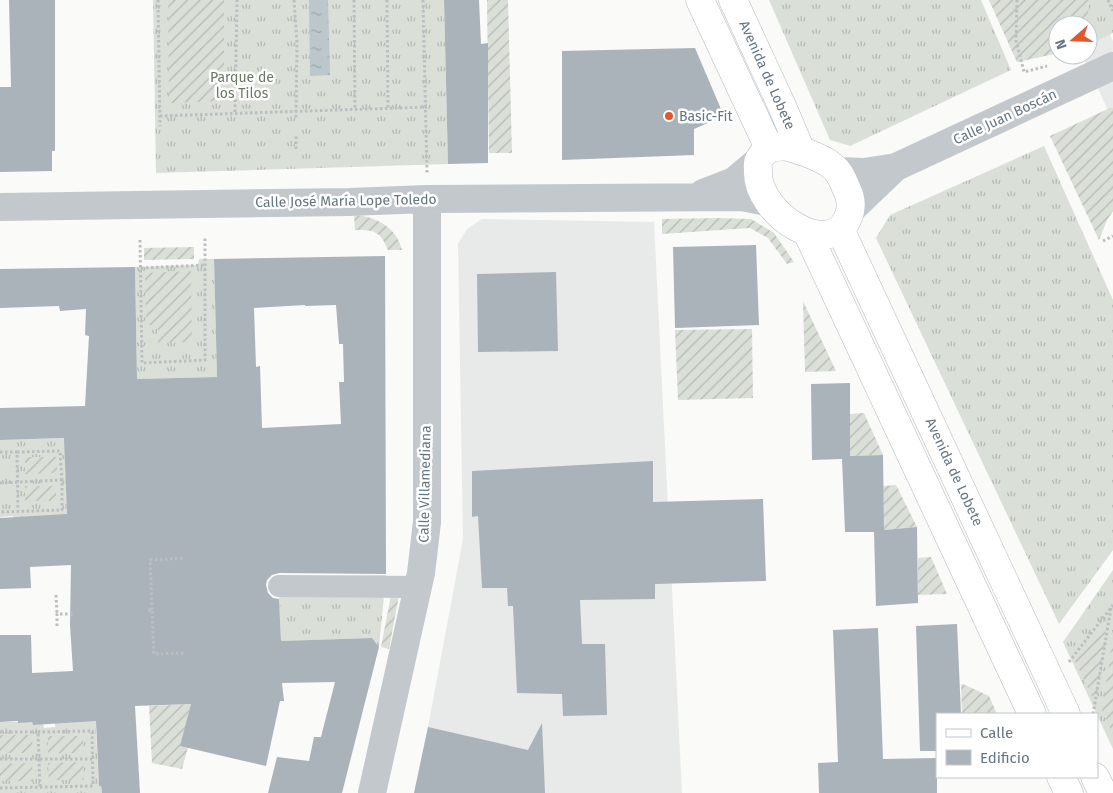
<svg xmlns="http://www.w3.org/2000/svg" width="1113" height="793" font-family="'Fira Sans',sans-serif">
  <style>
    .built { fill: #e8e9e9 }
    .grass { fill: url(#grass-tufts) }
    .garden { fill: url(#garden-furrows) }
    .water { fill: url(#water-ripples) }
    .building { fill: #aab3b9; fill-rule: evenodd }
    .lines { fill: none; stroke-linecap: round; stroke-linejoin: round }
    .secondary-casing { stroke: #b3babf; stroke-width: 29 }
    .path { stroke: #bbbfc2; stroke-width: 3; stroke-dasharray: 2.5 2.5; stroke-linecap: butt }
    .pedestrian { stroke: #c3c8cc; stroke-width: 22 }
    .minor { stroke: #c3c8cc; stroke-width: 28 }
    .secondary { stroke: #fff; stroke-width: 28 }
    .poi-dot { fill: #e4572e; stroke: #fff; stroke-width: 2 }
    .labels { text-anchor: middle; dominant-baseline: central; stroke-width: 5; stroke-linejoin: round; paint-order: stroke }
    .street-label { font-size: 14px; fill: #657683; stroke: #fff }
    .park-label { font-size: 14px; fill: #687a64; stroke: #fff }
    .poi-label { font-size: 14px; fill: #657683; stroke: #fff; text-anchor: start }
  </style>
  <defs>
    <pattern id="grass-tufts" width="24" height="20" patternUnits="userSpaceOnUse" patternTransform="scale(1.25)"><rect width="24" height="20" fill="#dadfd7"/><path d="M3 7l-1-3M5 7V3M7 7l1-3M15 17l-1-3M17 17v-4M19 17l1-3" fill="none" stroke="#b4b9b4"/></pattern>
    <pattern id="garden-furrows" width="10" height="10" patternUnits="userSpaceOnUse" patternTransform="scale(1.25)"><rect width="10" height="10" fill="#dadfd7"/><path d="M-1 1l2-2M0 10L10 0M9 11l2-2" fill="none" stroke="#b4b9b4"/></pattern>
    <pattern id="water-ripples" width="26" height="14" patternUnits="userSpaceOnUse" patternTransform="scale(1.25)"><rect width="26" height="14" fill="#bbc7cb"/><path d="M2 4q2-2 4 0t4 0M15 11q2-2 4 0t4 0" fill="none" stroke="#9ca6aa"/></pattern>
  </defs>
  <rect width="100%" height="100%" fill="#fafaf8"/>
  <path class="built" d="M1094 0 1113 41V121L1082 55H1088V25Z
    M482 219 654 222 682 793H414L428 727 463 539 458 244 467 229Z"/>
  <path class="grass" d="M153 0H444L448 164 156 173Z
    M769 0H981L1011 70 850 146 830 140Z
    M989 0H1113V33L1088 45V25H1058V53L1017 62Z
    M1044 146 1113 300V550L1059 624 876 238 890 215Z
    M199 259H214L217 377 137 379 135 267 198 265Z
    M69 438 65 450 67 517 14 520 13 516 1 517 0 524V440Z
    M1113 570V749L1063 642Z
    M386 575 379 647 372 638 281 641 278 576Z
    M99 717 96 730 99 786H101L102 793H0V722H32L33 725 43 724 44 728 55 727V723Z"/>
  <path class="garden" d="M168 0H224V101L169 103Z
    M487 0H508L512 153H489Z
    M989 0H1090L1086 25H1058V53L1017 62Z
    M1110 108H1113V211L1107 220 1099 240 1050 136Z
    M354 215C376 216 397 228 402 250H388C380 231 375 230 355 230Z
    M719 218 751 219 774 233 794 262 787 264 768 238 750 228 662 234V219Z
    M194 247V259L144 260V248Z
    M191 271 192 342 158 343V325H146L145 273Z
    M803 301 836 371 805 372Z
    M752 329 753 398 678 400 675 330Z
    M864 413 883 455 850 456V414Z
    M25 457H57V473L25 474Z
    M896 485 917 527 884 530 883 486Z
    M25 486H56V501H25Z
    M931 557 947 594 918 595V558Z
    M392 590H400L389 649 381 647Z
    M1107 618 1096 705 1075 661Z
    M1113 637V734L1102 711Z
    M963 684 989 696 997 714H962L961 685Z
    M191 704 181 745 188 747 182 769 152 763 149 706Z
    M0 735H32L33 753H0Z
    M48 736H83L84 753H48Z
    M83 762 84 780H49L48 763Z
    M32 763 33 781H0V764Z"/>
  <path class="water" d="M309 0H328L330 75 310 76Z"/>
  <path class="building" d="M9 0H55V151H52V171L0 172V87H11Z
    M444 0H479L481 44 488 43V163L448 164Z
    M695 48 724 116 694 129V155L562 160V51Z
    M756 245 759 325 675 328 673 247Z
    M385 256 386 574 279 573 272 575 267 580 266 585 268 593 273 598 279 599 281 641 372 638 379 647 342 793H268L277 757 309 761 314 737H321L335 682 282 683 284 701H280L266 766 180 746 191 704 135 706 140 793H102L101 786H99L96 721 33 725 32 722 18 723V721L0 722V635H31L32 673 73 671 70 625 71 565 30 567 31 588 0 589V518L67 514 64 438 0 440V408L85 406 89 336 85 335 86 309 60 311 59 306 0 308V269L135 267 137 379 217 377 214 259ZM305 305V306L336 305 339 344H343L344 382H339L341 424 262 428 260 366 256 367 254 308Z
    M556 272 558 351 478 352 477 274Z
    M850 383V456L883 455 884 530 917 527 918 603 876 606 874 532H845L842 459 812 460 811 384Z
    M653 461V502L763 499 766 581 655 584V599L580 600 582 644H605L607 715 563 716 562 694 517 693 513 606H508L507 588H482L478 516 472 517V471Z
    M957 624 961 714H937V751H920L916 626Z
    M878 628 883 759 937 758V793H819L818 763 838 762 833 630Z
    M542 723 545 793H414L428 727 528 750Z"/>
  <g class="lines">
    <defs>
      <path id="secondary" d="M700 0 769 148
        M733 0 782 106 801 151
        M784 146C800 150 829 159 838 172 842 177 844 184 847 190 851 198 852 206 849 215 833 263 756 214 758 171 758 168 757 163 759 160 760 156 766 151 769 148Z
        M840 229 1066 714
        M807 232 1032 714
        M1061 777 1069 793
        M1095 777 1103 793"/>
    </defs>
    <use href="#secondary" class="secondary-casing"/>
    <path class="path" d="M158 0 160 126
      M294 0 297 42 296 118
      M354 0 355 110
      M387 0 388 109
      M423 0 427 173
      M1017 0 1016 41 1024 72 1047 66
      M1108 0 1113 11
      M235 112 237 0
      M160 116 426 107
      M296 149V134
      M140 240 142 363 205 360V238
      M1103 241 1113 236
      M141 268 205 265
      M0 452H17L18 511
      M17 452 60 451 62 480
      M0 483 62 480V510L0 512
      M56 595 57 614
      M148 610H152L154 654 185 653
      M152 610 150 560 183 558
      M57 626V614H73
      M1069 662 1113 605
      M1093 714 1111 608
      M0 732H38L40 787
      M0 759H92
      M0 788 93 786 92 731 38 732"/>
    <path class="pedestrian" d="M279 586 418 587"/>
    <path class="minor" d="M838 171 864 172 896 167 1113 66
      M703 193 734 181 759 160
      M0 207 349 202 427 199 742 197 767 202
      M851 210 896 167
      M372 793 421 573 427 522V199"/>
    <use href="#secondary" class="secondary"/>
  </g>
  <circle class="poi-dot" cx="669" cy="116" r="5"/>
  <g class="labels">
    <g class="street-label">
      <text transform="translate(767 75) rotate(66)">Avenida de Lobete</text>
      <text transform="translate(1005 117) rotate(-25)">Calle Juan Boscán</text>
      <text transform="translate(346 201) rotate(-1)">Calle José María Lope Toledo</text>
      <text transform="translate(954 472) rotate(65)">Avenida de Lobete</text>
      <text transform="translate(425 484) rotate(-89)">Calle Villamediana</text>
    </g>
    <g class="park-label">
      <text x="242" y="77">Parque de<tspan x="242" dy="16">los Tilos</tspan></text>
    </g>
    <g class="poi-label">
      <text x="679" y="116">Basic-Fit</text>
    </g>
  </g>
  <rect x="936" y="713" width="162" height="65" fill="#ffffff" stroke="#c1c8cd"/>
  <rect x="946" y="729" width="25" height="8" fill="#ffffff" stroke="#c1c8cd"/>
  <text x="980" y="738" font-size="15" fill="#657683">Calle</text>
  <rect x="946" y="750" width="25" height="15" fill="#aab3b9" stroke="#c1c8cd"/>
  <text x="980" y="763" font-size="15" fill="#657683">Edificio</text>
  <g transform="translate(1073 40) rotate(250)"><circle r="24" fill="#ffffff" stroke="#c1c8cd"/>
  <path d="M0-4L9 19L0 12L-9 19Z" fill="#e4572e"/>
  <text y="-8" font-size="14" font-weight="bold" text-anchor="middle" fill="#657683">N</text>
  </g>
</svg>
